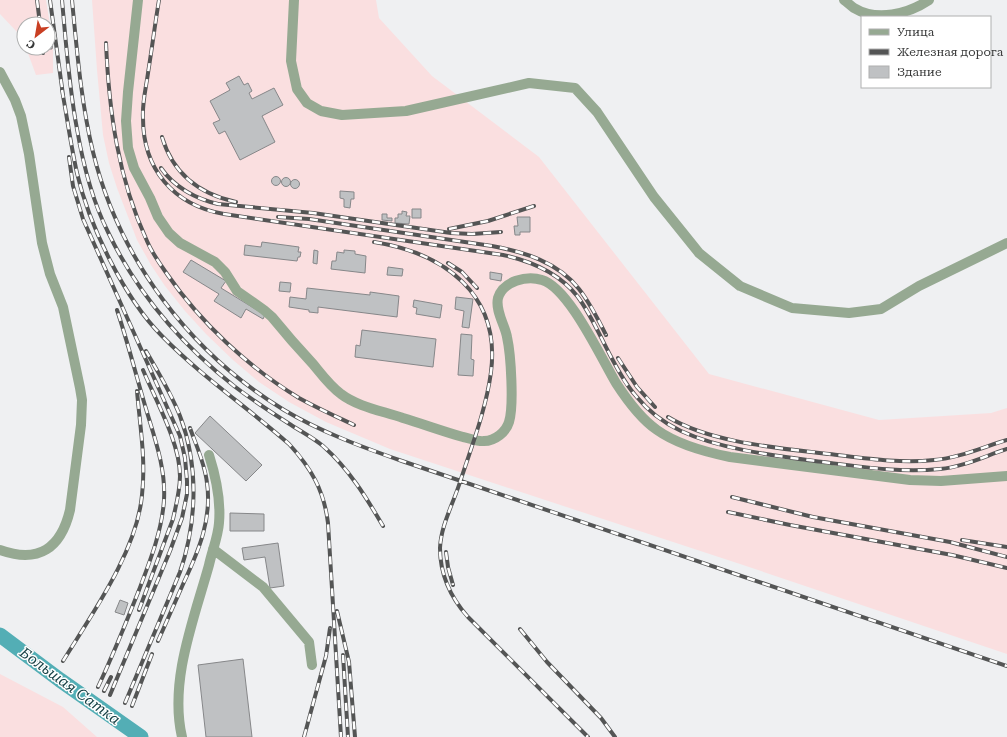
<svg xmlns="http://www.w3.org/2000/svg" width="1007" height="737" font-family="'Roboto Serif',serif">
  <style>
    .industrial { fill: #fadfe0 }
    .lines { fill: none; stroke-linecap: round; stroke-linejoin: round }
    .river { stroke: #53aeb5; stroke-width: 15 }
    .building { fill: #bfc1c3; stroke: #868789 }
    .minor { stroke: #96a992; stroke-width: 10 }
    .rail-casing { stroke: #545555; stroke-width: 4 }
    .rail { stroke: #fff; stroke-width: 2.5; stroke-dasharray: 8; stroke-linecap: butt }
    .labels { text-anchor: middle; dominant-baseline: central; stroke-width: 3; stroke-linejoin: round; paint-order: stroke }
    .water-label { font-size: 15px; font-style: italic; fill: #194347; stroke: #fff }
  </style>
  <rect width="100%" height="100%" fill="#eff0f2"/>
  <path class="industrial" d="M0 0H46L53 43V73L36 75 26 48H48V24H24V45L17 32 0 14Z
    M92 0H376L379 18 432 76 539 157 709 374 879 420 991 413 1007 408V654L740 564 390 449 326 422 289 402 259 382 233 360 206 334 185 311 165 286 151 265 137 240 117 188 109 163 103 135 97 70Z
    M0 674 63 707 97 737H0Z"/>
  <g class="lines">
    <path class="river" d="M0 635 60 680 141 737"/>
  </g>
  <path class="building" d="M48 43H53L52 49H48Z
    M239 76 244 85 248 83 252 91 249 93 252 99 274 88 283 105 262 116 275 142 240 160 225 131 219 134 213 123 220 120 210 101 230 90 226 83Z
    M271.5 181a4.5 4.5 0 1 1 9 0a4.5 4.5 0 1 1-9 0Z
    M281.5 182a4.5 4.5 0 1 1 9 0a4.5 4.5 0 1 1-9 0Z
    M290.5 184a4.5 4.5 0 1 1 9 0a4.5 4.5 0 1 1-9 0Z
    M340 191 354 192V199H351L350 208 344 207V199L340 198Z
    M412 209H421V218H412Z
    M402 211 407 212 406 216H410L409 224 395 223V218H398V214H402Z
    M382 214H387V218H392V221L382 220Z
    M517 217H530V232H520V235H515L514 226H518Z
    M262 242 299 247 298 252H301L300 257H298L297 261 244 255 245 245 261 247Z
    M314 250 318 251 317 264 313 263Z
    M344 250 355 251V254L366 256 365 273 331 269 332 261H336L337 252 344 253Z
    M191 260 226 281 221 288 265 315 263 319 246 309 241 318 214 301 219 294 183 272Z
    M388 267 403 269 402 276 387 275Z
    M490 272 502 274 501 281 490 279Z
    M280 282 291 283 290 292 279 291Z
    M307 288 370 295V292L399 296 397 317 318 307V313L309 312V310L289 307 290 297 306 299Z
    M456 297 473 299 469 328 462 327 464 311 455 309Z
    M414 300 442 305 440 318 416 314 417 308 413 307Z
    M362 330 436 339 433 367 355 357 356 345 360 346Z
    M461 334 472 335 471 359 474 360 473 376 458 375Z
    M210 416 262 465 246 481 195 433Z
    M230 513 264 514V531H230Z
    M278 543 284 586 270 588 265 557 244 560 242 548Z
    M120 600 128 603 124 615 115 612Z
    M243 659 252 737H206L198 665Z"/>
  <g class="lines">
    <path class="minor" d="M138 0 128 92 126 121 128 148 134 168 150 198 158 217 169 233 180 243 215 262 225 272 237 291 264 310 272 317C285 333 299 349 313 364 322 375 330 386 341 394 358 407 383 411 403 418 423 424 442 431 463 437 469 438 478 442 484 441 495 441 506 432 509 422 514 406 511 355 507 337 505 325 495 311 498 298 503 281 527 275 542 280 569 288 601 358 616 383 627 400 641 419 657 430 678 445 705 452 730 457L910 480 941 481 1007 476
      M294 0 291 61 297 89 307 103 321 111 342 115 406 111 529 83 575 88 597 112 654 197 699 253 740 286 792 308 849 313 881 309 919 286 1007 243
      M844 0C848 3 851 6 854 8 877 22 908 14 929 0
      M0 72 15 100 21 116 29 154 42 243 50 274 63 307 80 388 82 400 81 425 70 510C61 548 39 564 0 550
      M213 549 263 587 309 642 312 665
      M182 737C169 681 194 619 209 565 212 551 218 537 219 523 221 500 216 477 209 455"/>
    <defs>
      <path id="rail" d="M37 0 40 24
        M50 0 63 95
        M62 0C66 43 69 87 77 129 83 164 92 200 108 232 137 293 181 344 234 386 251 399 269 411 288 423 300 431 312 437 323 446 349 469 366 497 383 526
        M72 0C77 51 81 102 93 152 119 259 190 353 284 410 321 432 362 447 402 461L1007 666
        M159 0C155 24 152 48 148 73 146 88 142 103 143 118 143 169 173 205 224 214L503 255C531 261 560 274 578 297 591 315 600 336 610 355 618 370 625 384 636 396 648 411 664 423 681 431 722 450 778 456 823 462 862 467 901 473 940 469 963 467 985 456 1007 449
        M106 43C109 112 118 178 147 241 152 253 160 264 167 274 201 323 248 367 299 398 317 408 335 416 354 425
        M42 48 43 53
        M62 90C67 117 71 146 77 173 89 225 124 298 162 336 201 376 247 407 289 444 311 468 324 490 328 523L341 737
        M162 137C173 174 199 194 236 202
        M69 157 73 186 83 219 180 436 185 458 187 481V494L182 518 170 551 110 695
        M161 168C174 187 196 199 218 204L313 213 451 233 472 234 501 232
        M278 217 309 219 492 246C524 252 558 262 579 289 590 303 598 319 606 335
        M449 229 488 221 534 206
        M374 242C444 253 501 294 491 372 486 410 471 448 459 485 452 506 441 526 440 548 440 574 451 598 468 617L588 737
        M448 263 462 272 477 288
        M618 358 637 387 655 407
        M668 417C711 443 779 448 829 454 863 458 900 464 934 460 959 458 983 447 1007 440
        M732 497 813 517 950 542 1007 557
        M728 512 790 525 952 555 1007 568
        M962 540 1007 547
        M446 552 448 567 453 585
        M139 610 173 519C176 505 180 491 180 476 180 443 156 401 143 370
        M337 611 349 662 355 737
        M520 629 547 662 601 718 615 737
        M158 641C167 621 175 602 184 582 199 550 212 519 207 483 205 464 196 445 190 428
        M343 655 348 737
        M63 661C92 614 137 551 142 495 146 460 140 426 137 391
        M98 687C113 655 126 623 139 590 150 561 162 531 164 500 166 466 153 434 144 402 135 371 127 340 117 310
        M104 691 111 677
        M125 703 180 572C197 522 199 466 180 416 171 393 158 372 146 351
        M132 706 152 654
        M304 737 326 656 330 628"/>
    </defs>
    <use href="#rail" class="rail-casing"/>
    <use href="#rail" class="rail"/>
  </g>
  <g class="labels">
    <g class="water-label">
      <text transform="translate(70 686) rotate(36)">Большая Сатка</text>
    </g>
  </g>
  <rect x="861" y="16" width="130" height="72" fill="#ffffff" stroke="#afb0b0"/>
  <rect x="869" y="29" width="20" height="6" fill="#96a992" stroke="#afb0b0"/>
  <text x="897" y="36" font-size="12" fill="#383939">Улица</text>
  <rect x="869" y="49" width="20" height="6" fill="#545555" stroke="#afb0b0"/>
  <text x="897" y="56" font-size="12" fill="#383939">Железная дорога</text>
  <rect x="869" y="66" width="20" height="12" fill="#bfc1c3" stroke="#afb0b0"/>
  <text x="897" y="76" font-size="12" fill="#383939">Здание</text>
  <g transform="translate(36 36) rotate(211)"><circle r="19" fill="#ffffff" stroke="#afb0b0"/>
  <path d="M0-3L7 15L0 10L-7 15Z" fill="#c93f23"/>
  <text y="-6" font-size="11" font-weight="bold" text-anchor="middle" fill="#383939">С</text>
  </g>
</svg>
